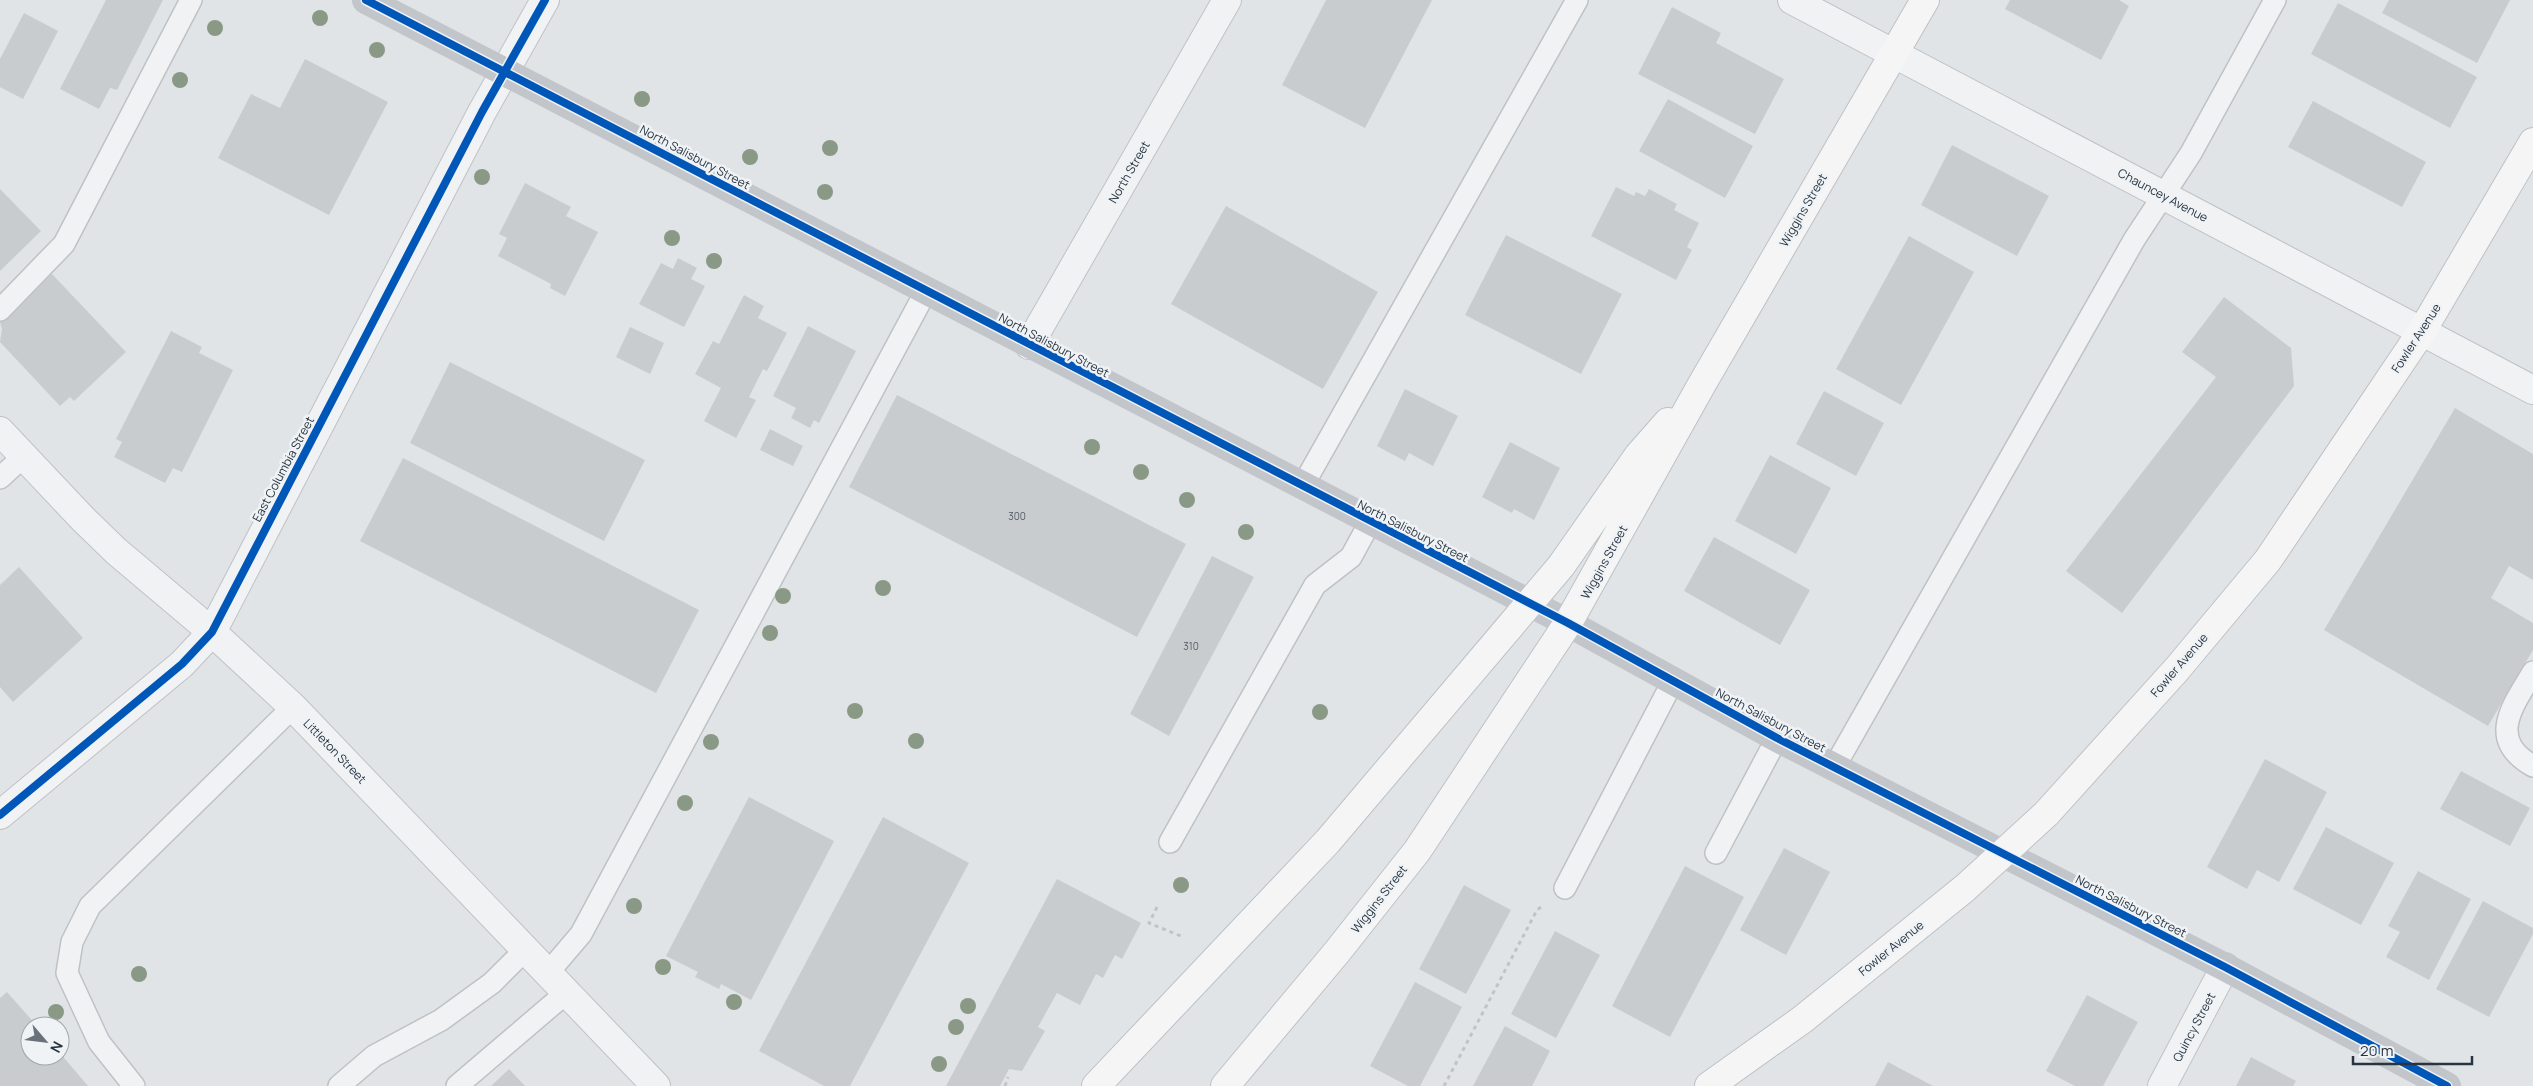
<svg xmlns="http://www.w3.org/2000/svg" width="2533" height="1086" font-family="Manrope,sans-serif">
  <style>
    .building { fill: #c9cccf }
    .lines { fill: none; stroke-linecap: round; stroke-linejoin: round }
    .lane-casing { stroke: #bfc2c5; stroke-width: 24 }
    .street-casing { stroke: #bfc2c5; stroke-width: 30 }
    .primary-casing { stroke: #bdc1c5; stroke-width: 30 }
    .path { stroke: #c0c4c7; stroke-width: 3; stroke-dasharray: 4 4; stroke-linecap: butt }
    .lane { stroke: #f1f2f3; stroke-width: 21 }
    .street { stroke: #f1f2f3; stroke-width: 28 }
    .secondary { stroke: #c2c5c9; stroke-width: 28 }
    .primary { stroke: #f5f5f6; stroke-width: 28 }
    .cycleway-casing { stroke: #eff3f6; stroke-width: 11 }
    .cycleway { stroke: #0057b8; stroke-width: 8 }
    .tree { fill: #899985 }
    .labels { text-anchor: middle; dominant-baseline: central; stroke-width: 5; stroke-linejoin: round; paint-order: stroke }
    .number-label { font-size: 10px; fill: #515b64 }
    .street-label { font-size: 12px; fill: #283440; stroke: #eff3f6 }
  </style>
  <rect width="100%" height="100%" fill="#e1e4e7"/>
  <path class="building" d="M106 0H163L117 90 110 88 99 109 60 89Z
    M1326 0H1432L1365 128 1282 85Z
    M2010 0H2119L2129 6 2101 60 2005 9Z
    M2389 0H2510L2477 63 2382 13Z
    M2338 3 2477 77 2450 128 2311 54Z
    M1672 7 1721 33 1716 43 1784 79 1755 134 1638 74Z
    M24 13 58 31 23 99 0 87V59Z
    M305 59 388 102 329 215 218 158 251 94 280 108Z
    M1668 99 1753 146 1725 198 1639 151Z
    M2313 101 2426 162 2402 207 2288 147Z
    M1952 145 2049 196 2017 256 1921 205Z
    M525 183 571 207 566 216 598 232 565 296 550 288 551 284 498 256 507 238 499 234Z
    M1616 187 1634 196 1636 192 1645 196 1649 189 1677 204 1674 210 1699 223 1687 247 1692 250 1676 280 1591 236Z
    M0 189 41 231 0 271Z
    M1226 206 1378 292 1323 389 1171 304Z
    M1506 235 1622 294 1581 374 1465 315Z
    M1909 236 1974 272 1901 405 1836 369Z
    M678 258 697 268 691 279 705 286 684 327 639 304 661 263 673 269Z
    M52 274 126 352 74 401 70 397 60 406 0 342 2 329 0 322Z
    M744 295 764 306 758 318 787 333 767 371 763 369 749 397 756 400 736 438 704 421 721 388 695 374 713 341 719 344Z
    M2224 297 2291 348 2294 386 2122 613 2066 571 2216 377 2182 352Z
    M808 326 856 351 819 423 814 420 810 428 791 418 796 408 773 396Z
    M630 327 664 343 650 374 616 357Z
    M171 331 202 347 199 353 233 370 182 472 173 468 165 483 114 457 122 442 116 439Z
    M450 362 645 460 604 541 410 443Z
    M1405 389 1458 416 1433 466 1409 453 1405 461 1377 446Z
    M1824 391 1884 423 1856 476 1796 444Z
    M897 395 1186 544 1137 637 849 487Z
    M2455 408 2533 454V580L2509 566 2491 598 2533 623V650L2488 726 2324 630Z
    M770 429 803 446 793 466 760 450Z
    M1510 442 1560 468 1534 520 1514 509 1512 513 1482 497Z
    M1770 455 1831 488 1796 554 1735 521Z
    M403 458 699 610 656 693 360 541Z
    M1714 537 1810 590 1780 645 1684 591Z
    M1212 556 1254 577 1169 736 1130 714Z
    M19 567 83 638 13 702 0 687V585Z
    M2265 759 2327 792 2279 882 2257 870 2247 889 2207 867Z
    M2461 771 2530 808 2510 846 2440 809Z
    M749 797 834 841 751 1000 721 984 719 989 695 977 698 972 666 956Z
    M883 817 969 863 850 1086H824L759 1051Z
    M2326 827 2394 863 2361 925 2293 889Z
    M1784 848 1830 872 1786 955 1740 930Z
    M1685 866 1744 897 1670 1037 1612 1006Z
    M2418 871 2471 899 2429 980 2386 957 2400 932 2388 926Z
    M1057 879 1141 923 1122 959 1115 955 1103 978 1096 974 1080 1005 1057 993 1038 1027 1045 1031 1022 1071 1009 1069 1000 1086H946Z
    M1464 885 1511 910 1466 994 1419 969Z
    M2483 901 2533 928V934L2489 1017 2436 989Z
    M1555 931 1600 955 1556 1038 1511 1014Z
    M1415 982 1462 1007 1420 1086H1408L1370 1066Z
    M7 992 37 1026H30V1056H60V1053L88 1086H0V998Z
    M2087 995 2138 1022 2103 1086H2075L2046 1071Z
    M1505 1026 1550 1051 1532 1086H1473Z
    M2251 1057 2296 1081 2293 1086H2236Z
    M1888 1062 1933 1086H1875Z
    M509 1069 525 1086H491Z"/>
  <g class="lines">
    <defs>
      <path id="lane" d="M0 310 64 244 191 0
        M0 478 24 456
        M1302 487 1577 0
        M2533 672C2513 706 2486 739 2533 766
        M1835 766 2134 240 2191 153 2275 0
        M1170 842 1315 585 1351 557 1370 522
        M1716 853 1777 738
        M1565 888 1673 681
        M547 974 581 934 926 291
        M134 1086 99 1042 67 973 72 942 90 906 293 707
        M339 1086 374 1056 441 1020 492 983 525 950
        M457 1086 566 993"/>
      <path id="street" d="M1792 0 2533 390
        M1029 345 1227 0
        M0 431 83 519 116 551 212 632 293 707 656 1086
        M0 815 182 664 212 632 482 112 545 0
        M2162 1086 2225 967"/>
      <path id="primary" d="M1096 1086 1328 841 1561 566 1638 456 1668 422
        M1225 1086 1337 952 1417 851 1568 623 1702 384 1925 0
        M1709 1086 1803 1019 1965 888 2046 814 2177 669 2268 560 2422 331 2533 142"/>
    </defs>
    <use href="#lane" class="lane-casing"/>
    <use href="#street" class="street-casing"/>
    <use href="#primary" class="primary-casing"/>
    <path class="path" d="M1157 907 1149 923 1181 936
      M1005 1086 1008 1077
      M1444 1086 1537 910 1541 907"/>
    <use href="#lane" class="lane"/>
    <use href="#street" class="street"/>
    <path class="secondary" d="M366 0 1568 623 1777 738 2225 967 2447 1086"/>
    <use href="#primary" class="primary"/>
    <defs>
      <path id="cycleway" d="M366 0 1568 623 1777 738 2225 967 2447 1086
        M0 815 182 664 212 632 482 112 545 0"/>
    </defs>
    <use href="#cycleway" class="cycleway-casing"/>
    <use href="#cycleway" class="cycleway"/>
  </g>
  <g class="tree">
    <circle cx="320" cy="18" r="8"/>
    <circle cx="215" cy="28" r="8"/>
    <circle cx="377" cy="50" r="8"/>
    <circle cx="180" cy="80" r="8"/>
    <circle cx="642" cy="99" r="8"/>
    <circle cx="830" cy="148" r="8"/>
    <circle cx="750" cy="157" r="8"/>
    <circle cx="482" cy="177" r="8"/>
    <circle cx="825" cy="192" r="8"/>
    <circle cx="672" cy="238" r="8"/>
    <circle cx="714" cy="261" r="8"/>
    <circle cx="1092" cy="447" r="8"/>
    <circle cx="1141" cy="472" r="8"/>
    <circle cx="1187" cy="500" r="8"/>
    <circle cx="1246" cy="532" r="8"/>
    <circle cx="883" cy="588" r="8"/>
    <circle cx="783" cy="596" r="8"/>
    <circle cx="770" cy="633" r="8"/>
    <circle cx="855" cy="711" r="8"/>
    <circle cx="1320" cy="712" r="8"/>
    <circle cx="916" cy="741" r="8"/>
    <circle cx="711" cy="742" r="8"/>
    <circle cx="685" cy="803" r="8"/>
    <circle cx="1181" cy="885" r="8"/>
    <circle cx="634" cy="906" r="8"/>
    <circle cx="663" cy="967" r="8"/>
    <circle cx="139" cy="974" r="8"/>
    <circle cx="734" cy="1002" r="8"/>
    <circle cx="968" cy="1006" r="8"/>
    <circle cx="56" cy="1012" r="8"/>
    <circle cx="956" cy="1027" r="8"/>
    <circle cx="939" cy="1064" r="8"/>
  </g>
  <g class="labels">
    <g class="number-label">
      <text x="1017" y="516">300</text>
      <text x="1191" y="646">310</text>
    </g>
    <g class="street-label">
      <text transform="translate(695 157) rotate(28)">North Salisbury Street</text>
      <text transform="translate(1129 172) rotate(-60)">North Street</text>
      <text transform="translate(2163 195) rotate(28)">Chauncey Avenue</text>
      <text transform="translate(1803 210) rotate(-60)">Wiggins Street</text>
      <text transform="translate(2416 338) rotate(-57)">Fowler Avenue</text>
      <text transform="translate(1054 345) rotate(28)">North Salisbury Street</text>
      <text transform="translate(283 469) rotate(-62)">East Columbia Street</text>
      <text transform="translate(1413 531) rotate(27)">North Salisbury Street</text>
      <text transform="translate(1604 562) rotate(-61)">Wiggins Street</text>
      <text transform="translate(2179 665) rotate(-49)">Fowler Avenue</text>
      <text transform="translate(1771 720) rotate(28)">North Salisbury Street</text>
      <text transform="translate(335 751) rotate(46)">Littleton Street</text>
      <text transform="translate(1379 899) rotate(-52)">Wiggins Street</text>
      <text transform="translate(2131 906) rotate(27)">North Salisbury Street</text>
      <text transform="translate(1891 948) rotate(-39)">Fowler Avenue</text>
      <text transform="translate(2194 1027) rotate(-62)">Quincy Street</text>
    </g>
  </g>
  <g transform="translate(45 1041) rotate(118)"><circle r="24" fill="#eff3f6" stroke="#9fa7ad"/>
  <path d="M0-4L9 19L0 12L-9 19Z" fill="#69727a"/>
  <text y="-8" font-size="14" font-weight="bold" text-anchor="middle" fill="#283440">N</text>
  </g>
  <path d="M2353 1056v8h119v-8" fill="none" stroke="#283440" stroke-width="2.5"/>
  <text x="2360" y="1056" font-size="15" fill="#283440" stroke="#eff3f6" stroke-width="4" paint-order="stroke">20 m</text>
</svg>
